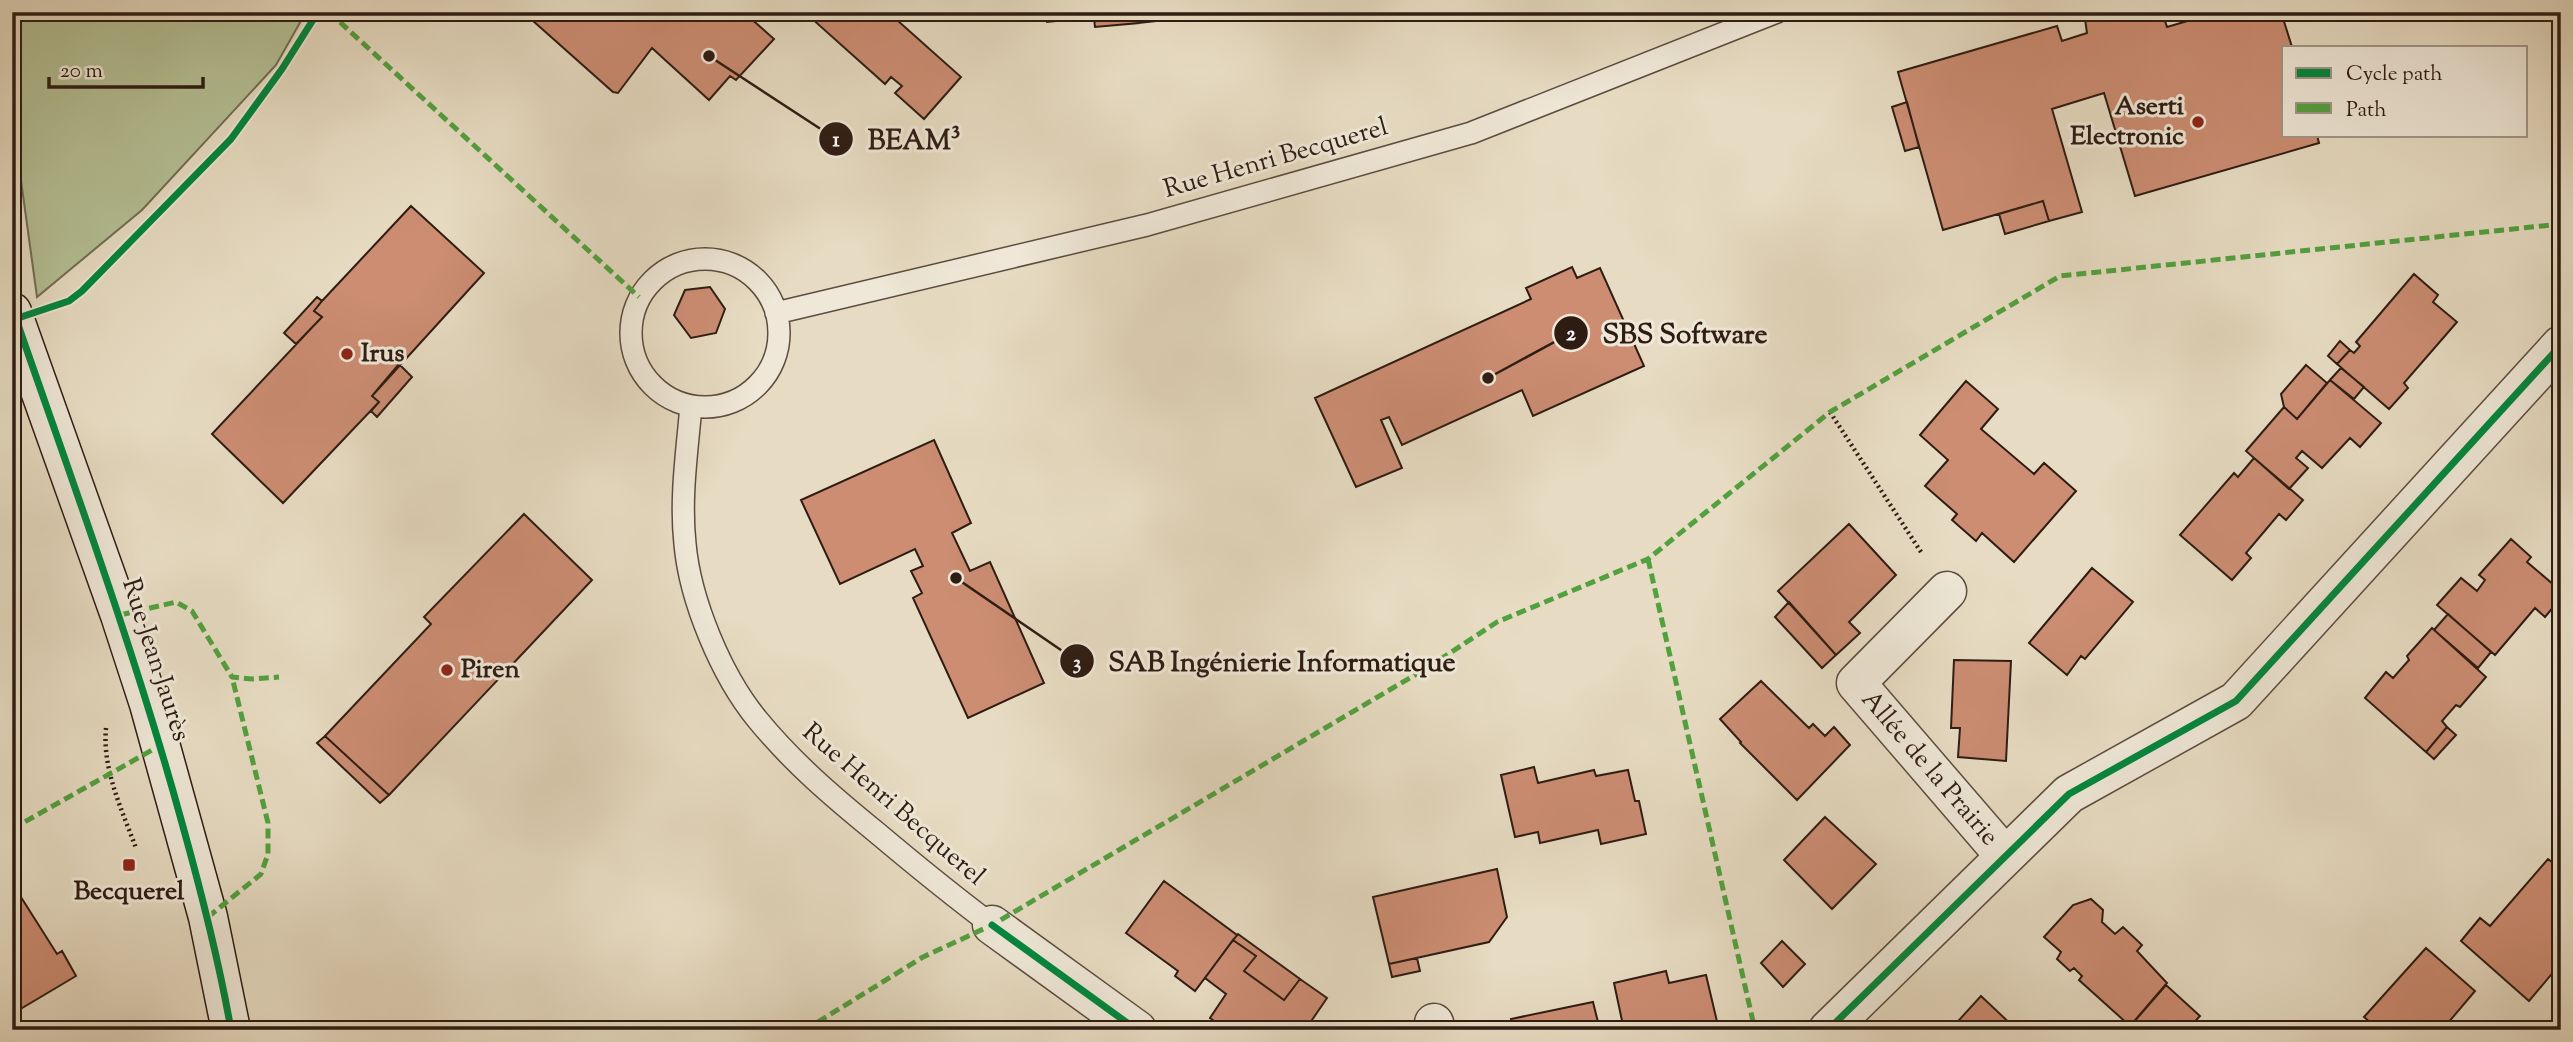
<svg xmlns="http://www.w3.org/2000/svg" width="2573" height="1042" font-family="'Sorts Mill Goudy',serif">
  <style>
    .green { fill: #b4c095; stroke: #716e54; stroke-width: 2 }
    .building { fill: #cc8d73; stroke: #2e1c13; stroke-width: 2 }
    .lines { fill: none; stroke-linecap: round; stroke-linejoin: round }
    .service-casing { stroke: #5c4c3f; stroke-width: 24 }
    .minor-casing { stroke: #5c4c3f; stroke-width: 41 }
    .secondary-casing { stroke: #2e1c13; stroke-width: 41 }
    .path { stroke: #2e1c13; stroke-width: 4.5; stroke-dasharray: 2 3.5; stroke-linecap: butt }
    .service { stroke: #efe8d8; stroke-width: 21 }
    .minor { stroke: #efe8d8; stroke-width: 38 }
    .secondary { stroke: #efe8d8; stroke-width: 38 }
    .quiet { stroke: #52a13f; stroke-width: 5; stroke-dasharray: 10 5; stroke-linecap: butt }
    .cycleway-casing { stroke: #efe8d8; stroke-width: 11 }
    .cycleway { stroke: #00873e; stroke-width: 7 }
    .poi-dot { fill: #8f2418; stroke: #efe8d8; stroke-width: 2.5 }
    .labels { text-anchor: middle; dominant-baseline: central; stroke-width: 6; stroke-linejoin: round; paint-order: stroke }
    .poi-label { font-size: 26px; font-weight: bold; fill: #2e1c13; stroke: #efe8d8; text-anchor: start }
    .street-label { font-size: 26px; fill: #2e1c13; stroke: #efe8d8 }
    .leader { fill: none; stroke: #2e1c13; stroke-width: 2.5 }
    .callout-dot { fill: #2e1c13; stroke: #efe8d8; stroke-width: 2.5 }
    .mark-label { font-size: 21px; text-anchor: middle; font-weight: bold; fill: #fff }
    .callout-label { font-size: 28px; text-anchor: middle; font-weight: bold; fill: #2e1c13; stroke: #efe8d8; stroke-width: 6; stroke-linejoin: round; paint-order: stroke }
  </style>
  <rect width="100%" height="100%" fill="#e7dcc3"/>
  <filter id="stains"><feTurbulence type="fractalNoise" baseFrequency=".00286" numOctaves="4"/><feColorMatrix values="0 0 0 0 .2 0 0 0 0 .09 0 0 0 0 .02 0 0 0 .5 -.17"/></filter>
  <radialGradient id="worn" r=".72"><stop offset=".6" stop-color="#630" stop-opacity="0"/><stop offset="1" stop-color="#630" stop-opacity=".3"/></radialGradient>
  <path class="green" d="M12 12H306L276 65 142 210 37 297 12 115Z"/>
  <path class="building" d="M523 12H751L748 16 774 39 736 80 730 76 709 100 652 48 618 93 613 92Z
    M814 12H888L961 77 924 119 895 93 902 86 891 77 885 84 810 17Z
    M1046 12H1239L1139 23 1138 13 1047 22Z
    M2084 12H2162L2167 27 2218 12H2281L2292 47H2284V135H2317L2319 143 2135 196 2104 93 2052 109 2082 212 2049 221 2043 201 1943 230 1898 72 2057 26 2062 41 2087 33Z
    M1138 13 1139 23 1095 27 1094 18Z
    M1907 102 1919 147 1905 151 1892 107Z
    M2043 201 2049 221 2005 234 1999 214Z
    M411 206 484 273 372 396 379 402 283 503 212 434 322 317 314 311 322 301Z
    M1572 267 1577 278 1600 268 1644 366 1533 416 1522 390 1402 445 1389 417 1381 420 1402 468 1356 487 1315 398 1531 299 1526 288Z
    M2414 274 2438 295 2433 302 2457 322 2404 383 2408 388 2389 409 2337 364 2350 350 2354 353 2360 346 2356 342Z
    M710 287 725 309 716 333 691 338 674 315 685 290Z
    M317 297 322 301 314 311 322 317 296 344 284 333Z
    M2340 341 2350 350 2337 364 2328 356Z
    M399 364 412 377 377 417 371 411 379 402 372 396Z
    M2306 365 2327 383 2297 419 2284 407 2281 394Z
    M2341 368 2364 387 2354 399 2330 380Z
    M2330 380 2381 423 2360 447 2350 438 2322 468 2302 451 2296 458 2308 468 2289 489 2246 451 2284 407 2297 419Z
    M1966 381 1998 409 1981 429 2034 474 2044 463 2076 491 2014 562 1982 533 1976 541 1952 520 1957 514 1925 486 1948 460 1920 435Z
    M934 440 971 523 952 533 970 571 990 562 1044 683 968 718 913 598 922 593 911 571 923 566 915 549 840 584 801 500Z
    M2254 458 2303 500 2286 520 2279 514 2246 553 2251 558 2232 580 2180 535 2234 473 2238 477Z
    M524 514 592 580 389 795 325 736 431 624 424 617Z
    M1849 524 1896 575 1849 622 1860 633 1836 655 1778 591Z
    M2511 539 2531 557 2527 562 2561 591V598L2545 617 2535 608 2495 655 2437 605 2461 578 2477 591 2485 580 2479 575Z
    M2092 568 2133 602 2085 659 2081 656 2067 675 2029 643Z
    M1789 602 1836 655 1822 668 1775 617Z
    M2448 614 2491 652 2478 668 2434 630Z
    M2432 628 2486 677 2460 707 2456 705 2442 721 2447 727 2426 752 2365 698 2386 672 2393 678 2409 660 2407 656Z
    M1954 660 2011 661 2006 761 1958 757 1960 728H1951Z
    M1761 681 1809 728 1813 724 1825 736 1834 727 1850 745 1797 800 1740 743 1741 742 1720 719Z
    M2447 727 2456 735 2434 759 2426 752Z
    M325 736 389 795 380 803 317 743Z
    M1534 767 1538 783 1594 770 1596 776 1628 770 1635 801H1639L1646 834 1601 844 1598 830 1540 843 1538 832 1515 837 1501 775Z
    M1825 817 1876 864 1832 909 1784 860Z
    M2548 859 2561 869V945L2556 951 2561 956V963L2529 1001 2461 941 2480 918 2490 926Z
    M1497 869 1507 917 1489 942 1389 964 1373 897Z
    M1164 881 1237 935 1195 991 1175 976 1178 971 1126 933Z
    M19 894 57 954 62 951 76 976 12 1014V898Z
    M2091 899 2103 910 2102 922 2115 934 2123 927 2142 945 2137 951 2167 983 2130 1026 2079 980 2082 976 2074 968 2070 971 2057 959 2061 952 2044 937 2073 905Z
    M1238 934 1300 979 1284 1000 1244 971 1256 956 1233 940Z
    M1233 940 1256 956 1244 971 1284 1000 1300 979 1327 998 1312 1020 1315 1023 1310 1030H1227L1210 1018 1226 994 1205 978Z
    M1782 941 1805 964 1783 987 1761 963Z
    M2426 948 2475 991 2442 1030H2379L2364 1017Z
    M1417 958 1420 971 1392 977 1389 964Z
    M1666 971 1669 983 1706 975 1719 1030H1624L1614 983Z
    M2166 985 2200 1016 2187 1030H2127Z
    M1981 996 2017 1030H1950Z
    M1593 1002 1600 1030H1513L1511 1019Z"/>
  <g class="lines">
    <defs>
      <path id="service" d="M631 333a74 74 0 1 1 148 0a74 74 0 1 1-148 0Z
        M776 313 1147 225 1471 133 1777 12
        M691 406C687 452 680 498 685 544 690 600 721 675 757 719 792 762 833 797 876 832 914 864 952 895 992 925"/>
      <g id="minor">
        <path id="s1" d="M1947 591 1856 683 2005 856"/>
        <path d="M992 925 1137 1030"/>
        <path d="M1434 1023 1436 1030"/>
        <path d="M1828 1030 2069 794 2236 701 2561 345"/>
      </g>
      <path id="secondary" d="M12 312 120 615 149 704 208 917 231 1030"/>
    </defs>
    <use href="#service" class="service-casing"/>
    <use href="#minor" class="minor-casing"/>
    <use href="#secondary" class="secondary-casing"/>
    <path class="path" d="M1830 412 1921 552
      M106 728C102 769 122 810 136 848"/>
    <use href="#service" class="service"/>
    <use href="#minor" class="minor"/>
    <use href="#secondary" class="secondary"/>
    <path class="quiet" d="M329 12 639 297
      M1648 559 1755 1030
      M120 615 176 602 192 611 232 677 252 679 279 677
      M12 829 161 745
      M208 917 261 874 268 854V823L232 677
      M805 1030 923 957 992 925 1430 666 1497 622 1648 559 1830 412 2060 276 2561 224"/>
    <defs>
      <path id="cycleway" d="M16 319C74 486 135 652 182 823 201 891 219 960 231 1030
        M12 320 69 301 82 291 231 139 282 69 318 12
        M992 925 1137 1030
        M1828 1030 2069 794 2236 701 2561 345"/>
    </defs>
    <use href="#cycleway" class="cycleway-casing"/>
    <use href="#cycleway" class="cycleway"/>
  </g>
  <g class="poi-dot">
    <circle cx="2198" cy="122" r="7"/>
    <circle cx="347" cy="354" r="7"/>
    <circle cx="447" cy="670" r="7"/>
    <rect x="122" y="858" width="14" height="14" rx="3.5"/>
  </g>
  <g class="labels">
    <g class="poi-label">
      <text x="2184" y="107" text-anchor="end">Aserti<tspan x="2184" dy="30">Electronic</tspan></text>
      <text x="361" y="354">Irus</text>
      <text x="461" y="670">Piren</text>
      <text x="129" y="892" text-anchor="middle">Becquerel</text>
    </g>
    <g class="street-label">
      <text transform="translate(1276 159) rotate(-16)">Rue Henri Becquerel</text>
      <text transform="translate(155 660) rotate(72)">Rue Jean Jaurès</text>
      <text stroke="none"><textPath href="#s1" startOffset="242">Allée de la Prairie</textPath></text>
      <text transform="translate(893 805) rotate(41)">Rue Henri Becquerel</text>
    </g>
  </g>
  <path class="leader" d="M709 56L836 139M1488 378L1571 333M956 578L1077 661"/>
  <g class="callout-dot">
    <circle cx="709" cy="56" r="7"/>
    <circle cx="1488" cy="378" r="7"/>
    <circle cx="956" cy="578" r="7"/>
    <circle cx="836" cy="139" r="18"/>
    <circle cx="1571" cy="333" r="18"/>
    <circle cx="1077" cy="661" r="18"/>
  </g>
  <g class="mark-label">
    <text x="836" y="146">1</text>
    <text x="1571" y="340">2</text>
    <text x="1077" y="669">3</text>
  </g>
  <g class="callout-label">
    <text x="914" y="149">BEAM³</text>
    <text x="1685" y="343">SBS Software</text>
    <text x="1282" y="671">SAB Ingénierie Informatique</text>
  </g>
  <rect width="2573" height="1042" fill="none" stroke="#e7dcc3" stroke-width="42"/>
  <rect x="14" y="14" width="2545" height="1014" fill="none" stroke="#2e1c13" stroke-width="3.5"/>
  <rect x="21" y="21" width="2531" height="1000" fill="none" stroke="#2e1c13" stroke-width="2"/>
  <rect x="2282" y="46" width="245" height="91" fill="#efe8d8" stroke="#a29689" stroke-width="2"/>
  <rect x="2296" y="68" width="35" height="10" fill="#00873e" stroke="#a29689" stroke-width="2"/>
  <text x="2346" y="80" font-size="21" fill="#2e1c13">Cycle path</text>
  <rect x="2296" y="103" width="35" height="10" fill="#52a13f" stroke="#a29689" stroke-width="2"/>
  <text x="2346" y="116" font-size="21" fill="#2e1c13">Path</text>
  <path d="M49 77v10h154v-10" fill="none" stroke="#2e1c13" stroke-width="3.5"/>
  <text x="60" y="77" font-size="21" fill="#2e1c13" stroke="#efe8d8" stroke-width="5" paint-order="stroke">20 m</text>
  <rect width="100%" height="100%" filter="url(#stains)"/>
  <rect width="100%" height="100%" fill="url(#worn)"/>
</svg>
